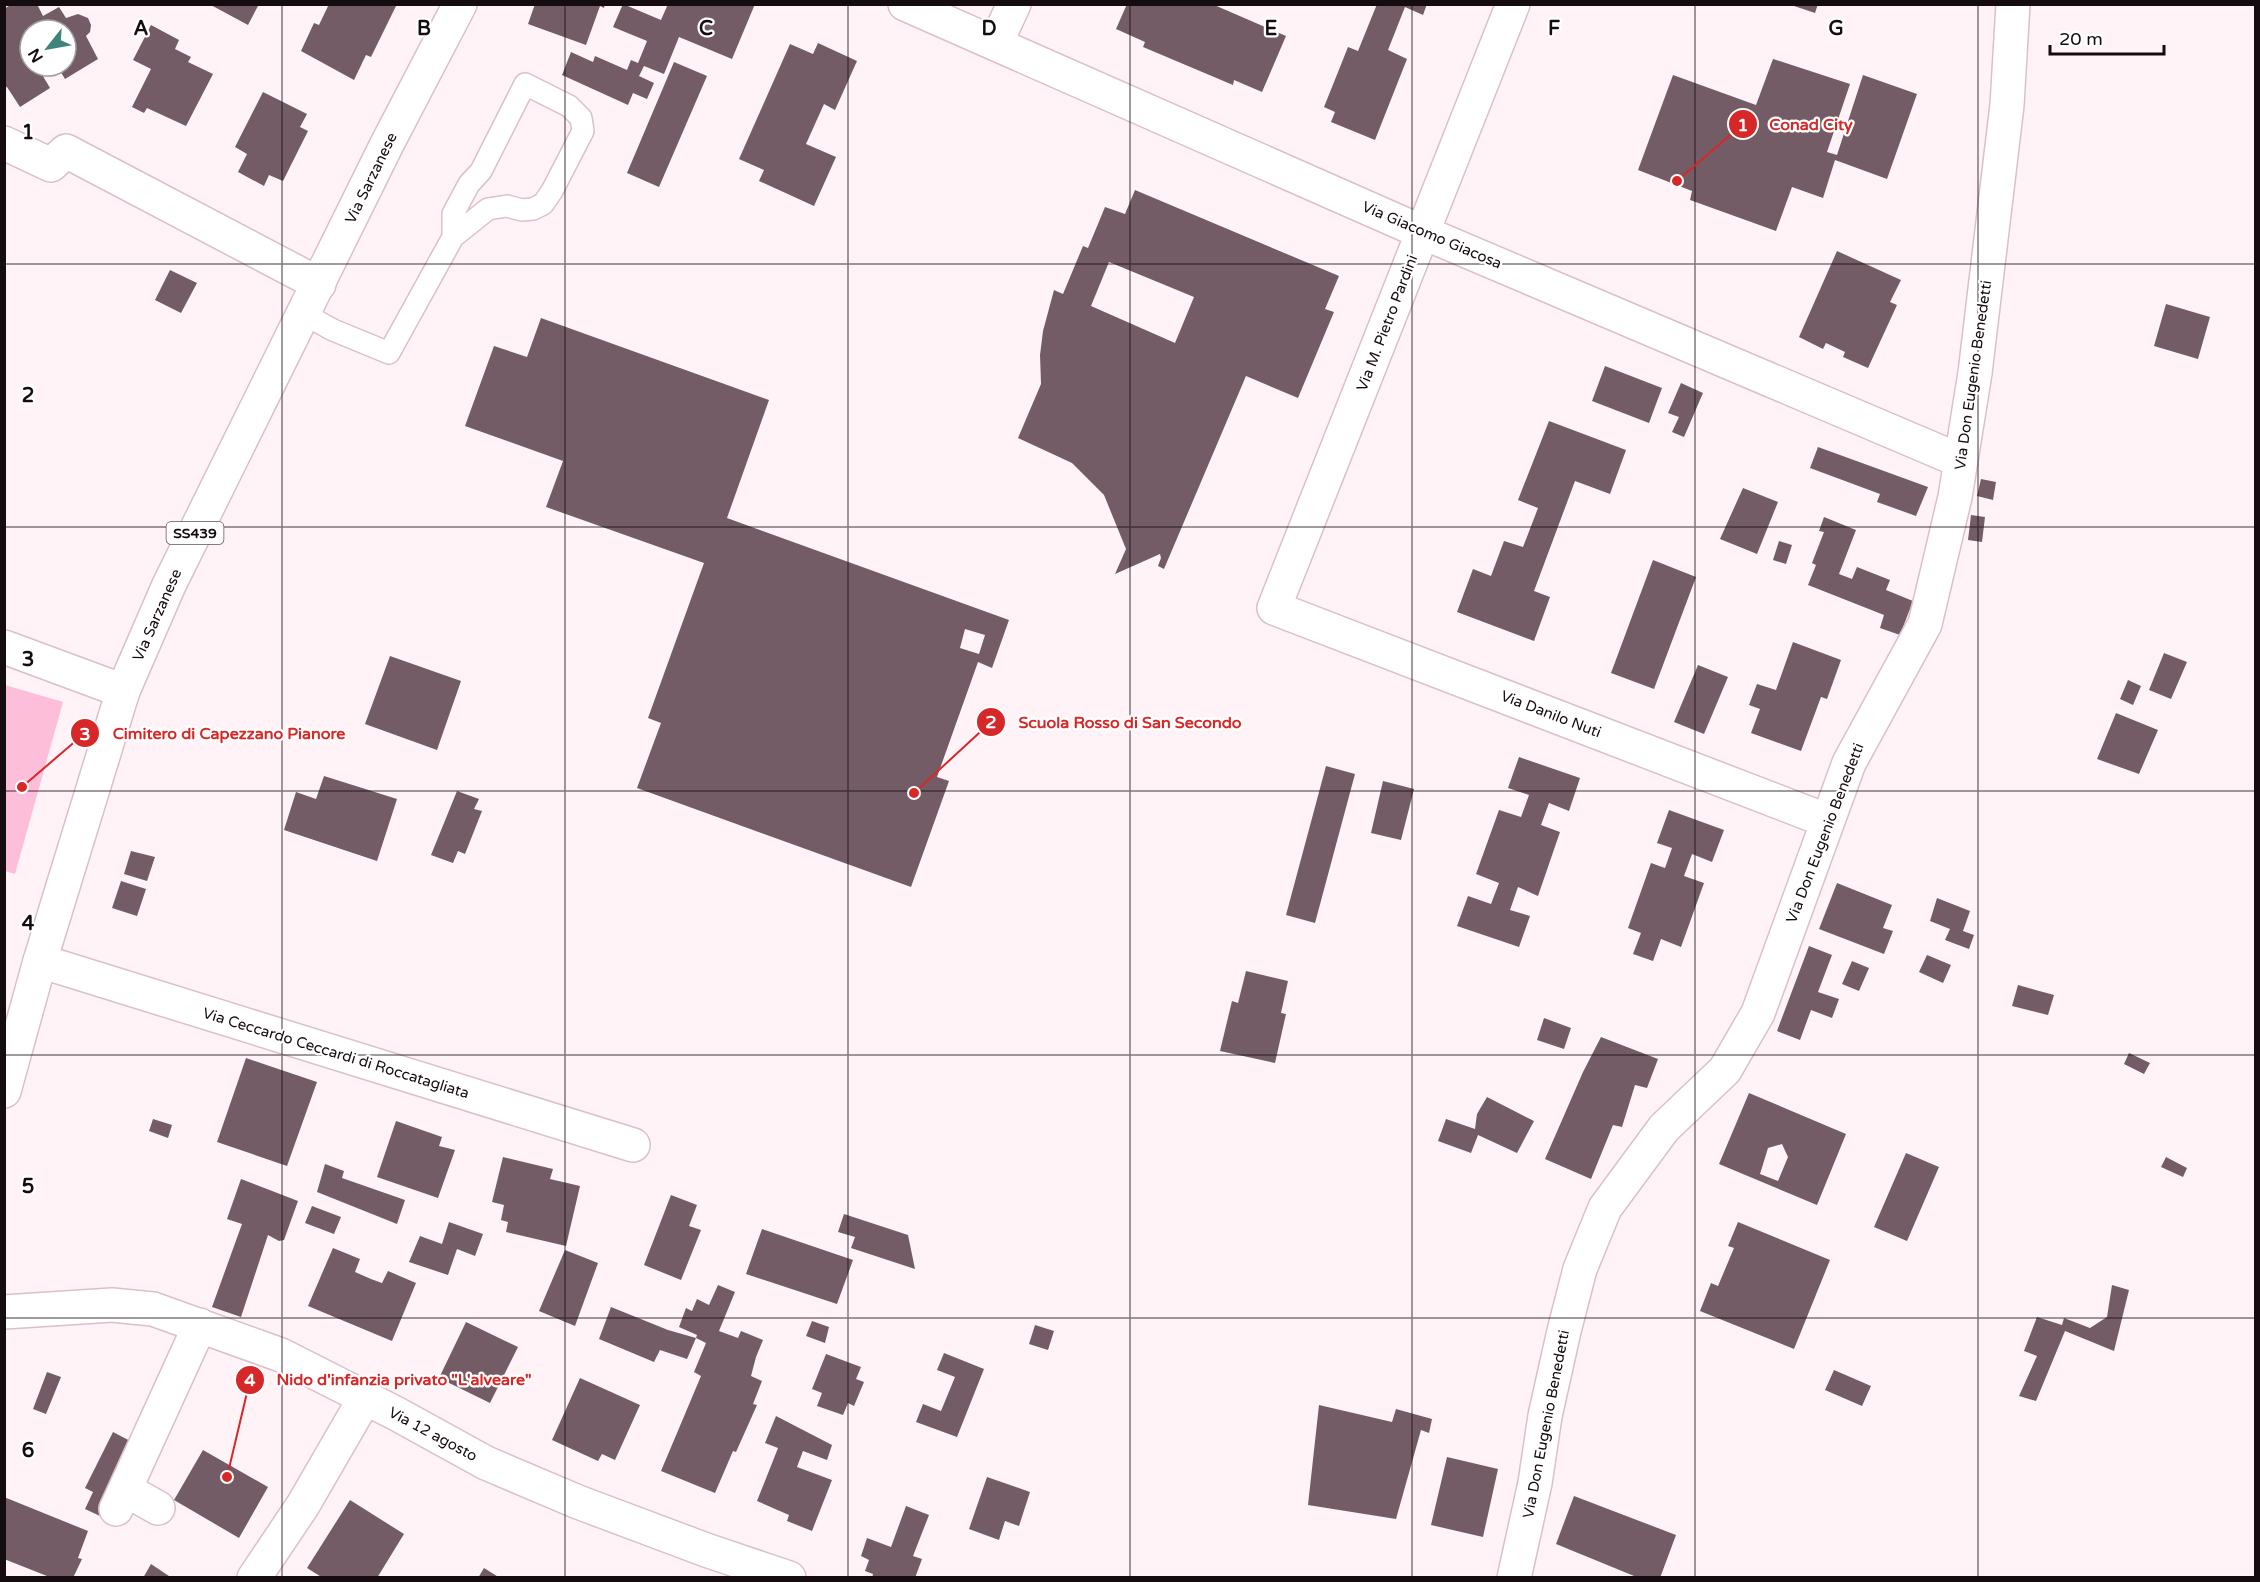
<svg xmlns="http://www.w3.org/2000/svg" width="2260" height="1582" font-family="'Varela Round',sans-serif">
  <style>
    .green { fill: #fdbeda }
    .building { fill: #745c67; fill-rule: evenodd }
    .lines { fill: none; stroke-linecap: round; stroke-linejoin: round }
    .service-casing { stroke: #dbbfcb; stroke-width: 24 }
    .minor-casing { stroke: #dbbfcb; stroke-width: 36 }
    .primary-casing { stroke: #dbbfcb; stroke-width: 36 }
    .service { stroke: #fff; stroke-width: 21 }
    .minor { stroke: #fff; stroke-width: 33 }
    .primary { stroke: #fff; stroke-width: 33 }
    .grid { fill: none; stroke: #150c10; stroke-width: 1.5; stroke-opacity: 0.55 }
    .labels { text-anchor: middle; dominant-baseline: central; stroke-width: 4.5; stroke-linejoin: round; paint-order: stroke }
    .shield { fill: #fff; stroke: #5b5558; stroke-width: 1.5 }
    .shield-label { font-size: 14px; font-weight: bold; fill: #150c10 }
    .street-label { font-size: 15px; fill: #150c10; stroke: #fff }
    .grid-label { font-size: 20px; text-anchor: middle; font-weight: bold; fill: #150c10; stroke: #fff; stroke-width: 4.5; stroke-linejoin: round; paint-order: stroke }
    .leader { fill: none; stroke: #d62828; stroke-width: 2 }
    .callout-dot { fill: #d62828; stroke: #fff; stroke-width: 2 }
    .mark-label { font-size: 18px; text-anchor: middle; font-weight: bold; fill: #fff }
    .callout-label { font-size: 16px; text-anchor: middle; font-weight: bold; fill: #d62828; stroke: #fff; stroke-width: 4.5; stroke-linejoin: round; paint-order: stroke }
  </style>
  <rect width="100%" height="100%" fill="#fff3f8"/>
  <path class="green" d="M5 685 63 702 15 874 5 871Z"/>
  <path class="building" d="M12 4H37L43 16 59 7 66 18 78 14 88 18 91 25 90 32 86 36 98 59 65 79 57 66H66V30H30V66H37L50 88 20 107 7 87 4 88V9Z
    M209 4H259L248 25Z
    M329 4H397L371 57 366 55 354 80 301 51 314 23 319 25Z
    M535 4H605L604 8 600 6 586 45 528 24Z
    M623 4 661 20 668 4H755L732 59 679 37 664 74 644 66 639 76 654 83 647 99 633 93 628 105 562 75 571 52 593 62 595 56 627 70 631 60 638 63 647 41 613 27Z
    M1127 4H1212L1286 36 1262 92 1234 80 1233 85 1143 47 1145 42 1116 29Z
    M1377 4H1427L1423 15 1405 7 1388 50 1407 59 1375 140 1331 122 1335 112 1324 107 1348 47 1358 51Z
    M1788 4H1818L1815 13Z
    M151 25 179 40 175 49 191 57 188 62 213 74 186 126 147 108 144 113 132 107 151 69 133 60Z
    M818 43 857 61 835 110 824 104 806 144 836 157 814 206 759 181 764 170 739 159 790 44 813 54Z
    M1773 59 1850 84 1827 152 1837 155 1863 75 1917 94 1887 179 1835 160 1823 198 1792 187 1776 231 1690 200 1692 191 1638 170 1673 75 1756 105Z
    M674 62 707 76 659 187 627 173Z
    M263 92 307 114 300 127 308 131 283 181 269 175 264 186 238 172 247 154 235 147Z
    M1135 190 1339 276 1325 309 1334 312 1298 398 1246 376 1164 569 1158 566 1161 558 1160 554 1115 574 1126 549 1104 495 1072 463 1018 438 1041 384 1040 355 1043 331 1054 290 1063 294 1083 246 1088 248 1105 207 1125 214ZM1109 262 1194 297 1175 343 1091 306Z
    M1837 251 1901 280 1890 302 1897 305 1868 368 1843 357 1845 352 1826 343 1823 349 1799 337Z
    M170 270 197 283 181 313 155 300Z
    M2166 304 2210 317 2198 359 2154 346Z
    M541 318 769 400 727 518 1009 620 992 668 978 662 937 777 949 781 911 887 637 788 661 723 648 718 704 563 546 507 563 461 465 426 494 346 527 357ZM965 629 985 635 979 654 960 648Z
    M1605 366 1662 388 1649 423 1592 401Z
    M1681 383 1703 393 1684 437 1672 432 1679 417 1668 413Z
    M1549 421 1626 450 1610 494 1575 481 1534 591 1550 597 1534 641 1457 612 1473 569 1491 576 1504 541 1523 547 1538 508 1518 500Z
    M1818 447 1928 487 1916 516 1877 502 1880 494 1810 468Z
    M1981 479 1996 482 1993 500 1977 496Z
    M1743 488 1778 502 1757 554 1720 539Z
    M1971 515 1985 517 1982 542 1968 540Z
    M1824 517 1856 530 1839 574 1852 579 1857 567 1890 580 1886 590 1913 601 1900 635 1880 628 1884 615 1808 585 1816 565 1812 563 1824 532 1819 531Z
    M1779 541 1792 545 1786 564 1773 560Z
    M1653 560 1696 577 1654 689 1611 673Z
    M1793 642 1841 660 1827 699 1821 697 1801 751 1751 733 1760 709 1749 705 1757 684 1776 690Z
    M2164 653 2187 662 2171 699 2149 690Z
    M390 656 461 681 437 750 365 724Z
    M1698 665 1728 677 1704 734 1674 722Z
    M2128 680 2141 686 2133 705 2120 699Z
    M2116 713 2158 730 2139 774 2097 759Z
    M1519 757 1580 778 1569 811 1549 803 1541 825 1560 832 1538 896 1518 887 1510 910 1530 916 1519 947 1457 926 1468 896 1491 904 1499 883 1476 874 1499 810 1521 817 1529 795 1508 788Z
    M1326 766 1355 774 1315 923 1286 915Z
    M324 776 397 799 377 861 284 830 296 792 316 799Z
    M1383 781 1414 789 1401 840 1371 833Z
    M457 791 479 799 474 809 482 811 465 854 458 851 453 863 431 855Z
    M1669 810 1724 830 1712 862 1692 854 1684 876 1704 883 1681 947 1661 939 1653 961 1633 954 1641 933 1628 928 1651 863 1665 868 1672 848 1657 843Z
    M131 851 155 857 147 881 124 874Z
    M121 881 146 889 137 916 112 908Z
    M1837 883 1892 905 1883 928 1893 931 1884 954 1819 929Z
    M1937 898 1970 911 1963 931 1974 935 1969 949 1945 940 1950 929 1930 921Z
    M1809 946 1832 955 1818 992 1839 999 1832 1018 1811 1010 1800 1040 1777 1031Z
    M1927 955 1951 965 1943 983 1919 972Z
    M1852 961 1869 968 1859 991 1842 984Z
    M1246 971 1288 981 1281 1013 1286 1014 1275 1063 1220 1051 1232 1001 1238 1003Z
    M2018 985 2054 995 2048 1015 2012 1006Z
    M1544 1018 1571 1028 1564 1049 1537 1040Z
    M1601 1037 1658 1059 1647 1088 1635 1085 1622 1127 1613 1125 1591 1179 1545 1159 1583 1072Z
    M2129 1053 2150 1063 2144 1074 2124 1064Z
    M246 1058 317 1082 287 1166 217 1142Z
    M1749 1093 1846 1134 1817 1205 1719 1164ZM1782 1144 1788 1157 1778 1181 1760 1174 1768 1148Z
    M1487 1097 1534 1121 1517 1153 1478 1135 1471 1153 1438 1141 1446 1119 1475 1129 1477 1114Z
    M153 1119 172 1125 168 1138 149 1131Z
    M396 1121 442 1137 439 1146 455 1150 438 1198 377 1177Z
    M1906 1153 1939 1167 1907 1241 1874 1227Z
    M503 1157 553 1169 550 1179 580 1186 566 1246 506 1232 508 1222 501 1220 504 1205 492 1202Z
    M2166 1157 2187 1168 2183 1177 2161 1167Z
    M325 1164 344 1171 342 1178 405 1200 397 1224 317 1192Z
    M241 1179 298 1201 284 1240 279 1241 268 1235 241 1317 212 1307 242 1224 227 1219Z
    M671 1195 697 1205 689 1226 701 1230 681 1280 644 1265Z
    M312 1206 341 1217 334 1234 305 1223Z
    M844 1214 908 1235 915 1269 851 1248 855 1237 838 1232Z
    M449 1222 483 1234 475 1256 457 1249 448 1275 409 1262 420 1236 442 1244Z
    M1738 1222 1830 1260 1794 1349 1700 1311 1711 1283 1718 1286 1734 1248 1728 1246Z
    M762 1229 853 1260 837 1304 746 1274Z
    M333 1248 360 1259 355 1272 371 1279 382 1283 388 1271 416 1283 392 1341 308 1306Z
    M565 1250 598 1263 575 1326 539 1311Z
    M718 1285 735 1292 719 1331 738 1338 741 1331 763 1340 756 1357 751 1376 762 1381 753 1404 757 1405 736 1452 733 1451 715 1493 661 1471 701 1376 694 1372 706 1343 696 1338 697 1335 679 1327 686 1308 692 1311 697 1299 709 1305Z
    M2112 1285 2129 1290 2114 1351 2065 1331 2036 1401 2019 1396 2037 1356 2024 1351 2037 1317 2062 1325 2064 1318 2090 1328 2107 1317Z
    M611 1307 668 1330 696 1338 687 1359 660 1350 654 1362 599 1339Z
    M812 1321 829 1327 825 1343 806 1336Z
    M466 1322 518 1347 490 1403 439 1378Z
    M1035 1325 1054 1331 1048 1350 1029 1344Z
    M944 1353 984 1369 957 1437 916 1422 923 1404 941 1411 955 1377 937 1370Z
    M826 1354 861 1367 856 1379 864 1382 854 1406 848 1403 843 1415 817 1406 822 1393 812 1389Z
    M1834 1370 1871 1386 1862 1406 1825 1390Z
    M47 1372 61 1377 46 1414 33 1409Z
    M580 1378 640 1405 615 1460 602 1454 598 1461 552 1440Z
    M1319 1405 1392 1422 1396 1409 1432 1419 1429 1433 1421 1430 1396 1519 1308 1505Z
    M776 1416 832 1445 827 1460 803 1451 797 1467 832 1480 812 1531 787 1521 789 1515 757 1501 778 1448 765 1443Z
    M113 1432 136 1444 100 1516 85 1509 93 1492 85 1488Z
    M203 1450 268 1487 239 1538 174 1500Z
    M1447 1457 1498 1469 1483 1537 1431 1525Z
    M987 1477 1030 1492 1019 1526 1005 1521 999 1540 969 1529Z
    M1574 1496 1676 1535 1660 1578H1639L1556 1544Z
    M4 1497 88 1531 78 1558 82 1559 73 1578H52L4 1559Z
    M350 1500 404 1534 377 1578H323L307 1568Z
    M906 1506 929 1515 913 1556 922 1559 915 1578H872L873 1574 865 1571 869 1560 861 1556 867 1538 891 1547Z
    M151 1564 172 1578H143Z
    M484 1568 500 1578H478Z"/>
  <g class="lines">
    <defs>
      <path id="service" d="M304 314 333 330 389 353 453 237 488 209 507 206 522 210 533 209 543 204 552 191 583 131 581 118 569 106 525 84 481 171 469 184 453 214V237"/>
      <path id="minor" d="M905 4 1422 232 1961 461
        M1513 4 1274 608 1828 821
        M996 43 1014 4
        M4 143 51 165 66 151 319 284
        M4 647 123 691
        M40 961 633 1145
        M4 1312 112 1305 153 1309 281 1355 397 1414 486 1463 578 1502 706 1550 789 1578
        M126 1490 158 1508
        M116 1509 200 1325
        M254 1578 303 1505 365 1398
        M1514 1578 1535 1483 1545 1416 1564 1331 1580 1269 1605 1208 1664 1128 1725 1070 1758 1013 1849 763 1925 624 1955 497 1975 373 2007 105 2013 4"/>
      <path id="primary" d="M4 1091 40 961 123 691 169 585 387 144 460 4"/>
    </defs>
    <use href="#service" class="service-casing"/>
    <use href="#minor" class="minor-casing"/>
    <use href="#primary" class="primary-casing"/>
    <use href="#service" class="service"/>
    <use href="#minor" class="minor"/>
    <use href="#primary" class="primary"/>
  </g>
  <path class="grid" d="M282 4V1578M565 4V1578M848 4V1578M1130 4V1578M1412 4V1578M1695 4V1578M1978 4V1578M4 264H2256M4 527H2256M4 791H2256M4 1055H2256M4 1318H2256"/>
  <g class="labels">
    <rect class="shield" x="166.5" y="522" width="57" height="22" rx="4.5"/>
    <g class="shield-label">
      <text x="195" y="533">SS439</text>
    </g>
    <g class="street-label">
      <text transform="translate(371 178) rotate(-64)">Via Sarzanese</text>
      <text transform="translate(1432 235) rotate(23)">Via Giacomo Giacosa</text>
      <text transform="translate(1387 323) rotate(-69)">Via M. Pietro Pardini</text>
      <text transform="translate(1973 375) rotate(-82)">Via Don Eugenio Benedetti</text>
      <text transform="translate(157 615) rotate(-66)">Via Sarzanese</text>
      <text transform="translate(1551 714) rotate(21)">Via Danilo Nuti</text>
      <text transform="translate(1825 833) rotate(-69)">Via Don Eugenio Benedetti</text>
      <text transform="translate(336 1053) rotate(17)">Via Ceccardo Ceccardi di Roccatagliata</text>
      <text transform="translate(1546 1424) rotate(-79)">Via Don Eugenio Benedetti</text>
      <text transform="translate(433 1434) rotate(28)">Via 12 agosto</text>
    </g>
  </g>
  <g class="grid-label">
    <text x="141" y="35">A</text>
    <text x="424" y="35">B</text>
    <text x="706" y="35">C</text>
    <text x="989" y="35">D</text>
    <text x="1271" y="35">E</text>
    <text x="1554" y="35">F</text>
    <text x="1836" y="35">G</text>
    <text x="28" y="139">1</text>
    <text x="28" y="402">2</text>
    <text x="28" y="666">3</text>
    <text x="28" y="930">4</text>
    <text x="28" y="1193">5</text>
    <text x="28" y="1457">6</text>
  </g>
  <path class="leader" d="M1677 181L1743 124M914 793L991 722M22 787L85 733M227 1477L250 1380"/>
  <g class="callout-dot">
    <circle cx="1677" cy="181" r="6"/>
    <circle cx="914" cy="793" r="6"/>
    <circle cx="22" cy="787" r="6"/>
    <circle cx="227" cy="1477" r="6"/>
    <circle cx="1743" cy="124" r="15"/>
    <circle cx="991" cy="722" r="15"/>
    <circle cx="85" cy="733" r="15"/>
    <circle cx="250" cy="1380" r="15"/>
  </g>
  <g class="mark-label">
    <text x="1743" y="131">1</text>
    <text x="991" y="728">2</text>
    <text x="85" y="740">3</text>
    <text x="250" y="1386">4</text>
  </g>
  <g class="callout-label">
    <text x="1811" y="130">Conad City</text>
    <text x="1130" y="728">Scuola Rosso di San Secondo</text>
    <text x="229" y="739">Cimitero di Capezzano Pianore</text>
    <text x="404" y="1385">Nido d'infanzia privato "L'alveare"</text>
  </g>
  <rect width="2260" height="1582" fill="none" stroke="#150c10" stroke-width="12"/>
  <g transform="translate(48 48) rotate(239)"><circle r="28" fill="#ffffff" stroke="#a19e9f" stroke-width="1.5"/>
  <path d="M0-4.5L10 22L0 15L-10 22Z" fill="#3e847b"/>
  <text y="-9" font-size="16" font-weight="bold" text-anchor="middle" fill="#150c10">N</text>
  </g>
  <path d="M2050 45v9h114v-9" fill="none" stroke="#150c10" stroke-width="3"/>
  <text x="2059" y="45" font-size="18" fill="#150c10" stroke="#ffffff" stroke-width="4.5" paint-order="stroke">20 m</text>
</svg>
